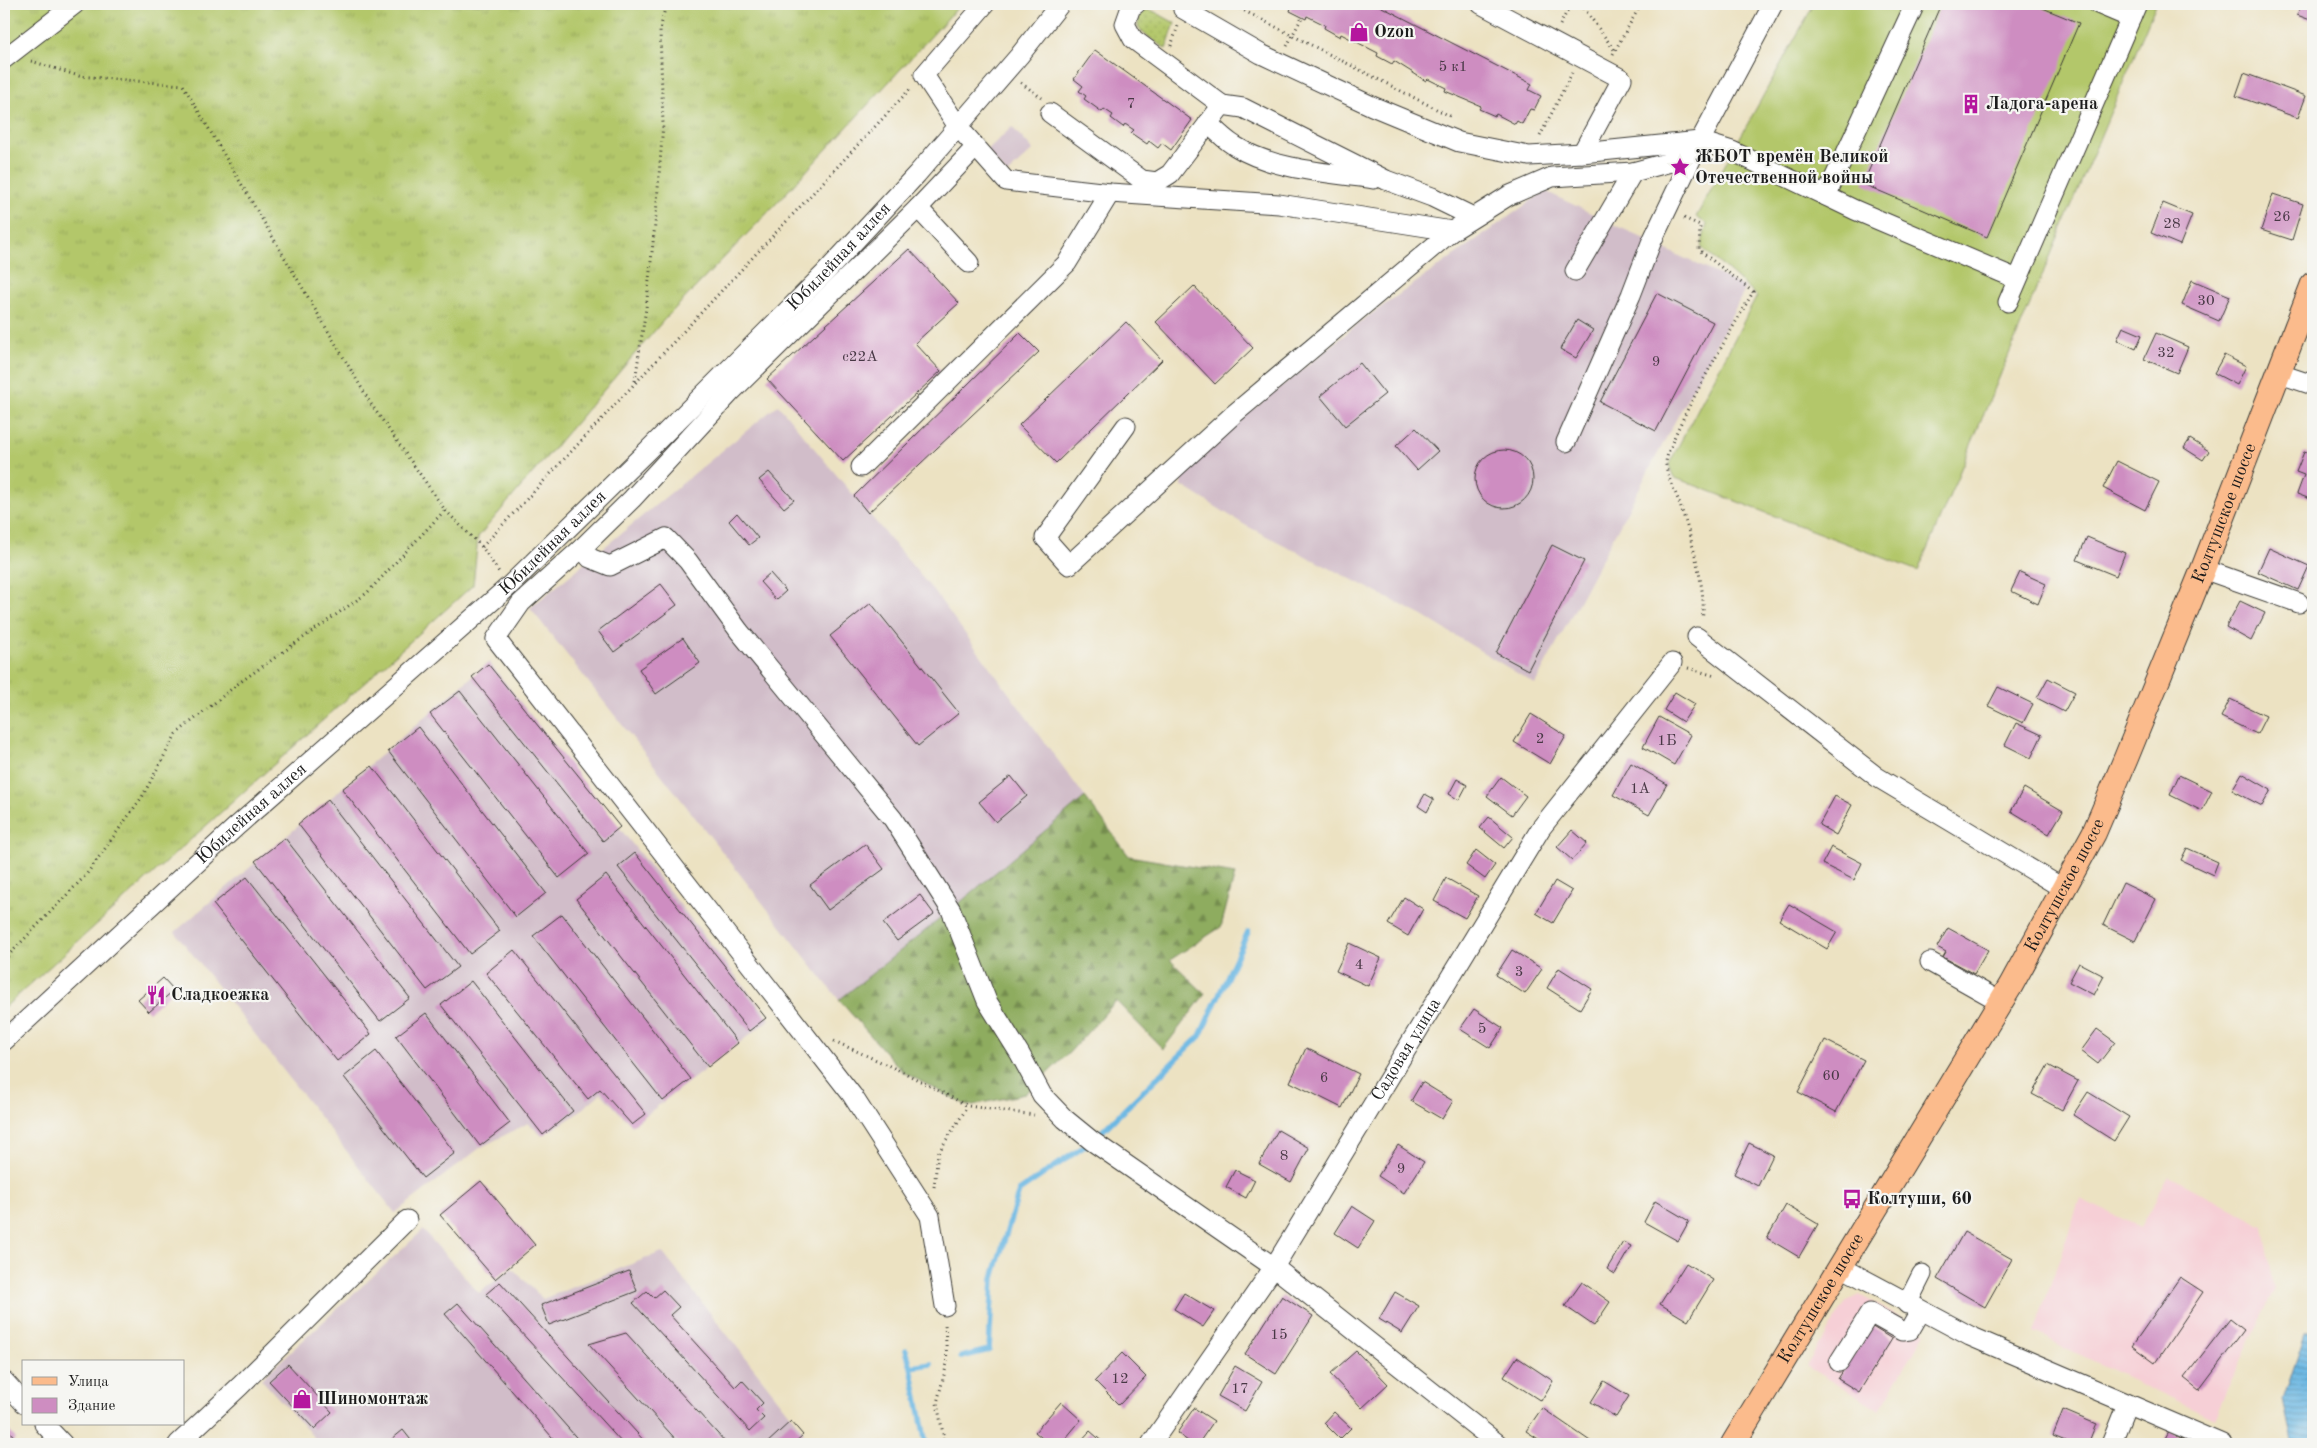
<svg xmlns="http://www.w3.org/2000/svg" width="2317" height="1448" font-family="'Old Standard TT',serif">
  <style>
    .built { fill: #f6cfd6 }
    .industrial { fill: #d1bdc9 }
    .grass { fill: url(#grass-tufts); stroke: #687244 }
    .forest { fill: url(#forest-firs); stroke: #55643e }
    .park { fill: url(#park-dots); stroke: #687244 }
    .pitch { fill: #b3c76b; stroke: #687244 }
    .water { fill: url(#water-rules); stroke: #436a80 }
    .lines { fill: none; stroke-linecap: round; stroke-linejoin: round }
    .stream { stroke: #6ab7e3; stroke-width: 5.5 }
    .building { fill: #ce8dc1 }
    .minor-casing { stroke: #3b3a35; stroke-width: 21 }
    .major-casing { stroke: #3b3a35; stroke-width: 26 }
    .path { stroke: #3b3a35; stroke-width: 3; stroke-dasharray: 1 4; stroke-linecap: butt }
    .minor { stroke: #fff; stroke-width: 19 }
    .major { stroke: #fbbb8c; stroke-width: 24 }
    .labels { text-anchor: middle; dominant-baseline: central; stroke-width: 4.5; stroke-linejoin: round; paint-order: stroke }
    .number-label { font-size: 15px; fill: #483845 }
    .poi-label { font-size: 18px; font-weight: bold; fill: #1c1c1c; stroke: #f6f6f2; text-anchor: start }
    .street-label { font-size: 18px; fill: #1c1c1c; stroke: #f6f6f2 }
  </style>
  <defs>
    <pattern id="grass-tufts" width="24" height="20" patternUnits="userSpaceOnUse" patternTransform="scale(1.25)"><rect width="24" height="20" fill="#b3c76b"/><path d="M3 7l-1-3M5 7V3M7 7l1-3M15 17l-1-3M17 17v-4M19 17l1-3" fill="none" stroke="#99aa5c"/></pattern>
    <pattern id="forest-firs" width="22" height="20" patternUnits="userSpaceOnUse" patternTransform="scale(1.25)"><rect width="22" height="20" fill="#8eac5f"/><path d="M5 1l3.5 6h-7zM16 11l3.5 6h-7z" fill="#738b4e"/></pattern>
    <pattern id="park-dots" width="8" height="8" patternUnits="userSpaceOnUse" patternTransform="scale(1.25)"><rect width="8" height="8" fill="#b3c76b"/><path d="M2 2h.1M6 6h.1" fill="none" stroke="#99aa5c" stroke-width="1.8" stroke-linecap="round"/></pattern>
    <pattern id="water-rules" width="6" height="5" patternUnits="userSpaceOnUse" patternTransform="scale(1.25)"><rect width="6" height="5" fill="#6ab7e3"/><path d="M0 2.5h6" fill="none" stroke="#5694b7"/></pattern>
  </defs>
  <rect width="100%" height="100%" fill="#f6f6f2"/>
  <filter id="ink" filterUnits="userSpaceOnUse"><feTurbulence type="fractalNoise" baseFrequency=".02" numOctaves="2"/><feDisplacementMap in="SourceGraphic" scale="10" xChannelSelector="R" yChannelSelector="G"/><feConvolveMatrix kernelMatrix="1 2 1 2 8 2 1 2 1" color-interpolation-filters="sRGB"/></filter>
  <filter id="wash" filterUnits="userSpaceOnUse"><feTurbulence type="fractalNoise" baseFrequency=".0096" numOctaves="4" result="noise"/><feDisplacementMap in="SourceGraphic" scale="20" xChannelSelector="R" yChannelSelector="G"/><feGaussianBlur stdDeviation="1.12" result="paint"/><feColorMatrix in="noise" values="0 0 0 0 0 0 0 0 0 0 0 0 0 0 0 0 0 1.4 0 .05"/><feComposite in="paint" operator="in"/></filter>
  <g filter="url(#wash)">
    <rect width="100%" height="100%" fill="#ece2c2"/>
    <path class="built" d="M2169 1176 2264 1226 2274 1290 2214 1418 2034 1333 2080 1199 2140 1227Z
      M1860 1295 1926 1333 1879 1410 1806 1366 1847 1301Z"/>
    <path class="industrial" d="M1012 127 1033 150 1007 174 986 151Z
      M1545 191 1746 288 1535 684 1423 616 1245 525 1181 485 1182 467 1363 320Z
      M778 405 936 594 1085 797 951 910 839 1000 530 608Z
      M489 662 770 1019 632 1126 601 1093 574 1116 542 1136 528 1123 480 1148 395 1213 175 932Z
      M423 1230 479 1293 512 1268 543 1299 662 1252 804 1432 791 1444H320L261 1379Z"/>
    <path class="grass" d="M4 4H961L774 206 663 321 478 537 473 585 4 1008Z"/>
    <path class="forest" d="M1085 797 1129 856 1235 874 1221 927 1170 960 1205 994 1163 1049 1116 1001 1068 1054 1025 1094 968 1106 903 1072 839 1000 951 910Z"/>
    <path class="park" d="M1145 10 1153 11 1175 23 1166 49 1143 33 1138 26 1139 16Z"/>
    <path class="pitch" d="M1814 4H2156L1918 571 1673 477 1669 464 1757 296 1701 247 1707 224 1696 217Z"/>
    <path class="water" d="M2313 1332V1439L2292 1441 2283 1400 2305 1334Z"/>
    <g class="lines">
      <path class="stream" d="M906 1350 911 1367 926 1444
        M961 1357 989 1350 993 1278 1019 1191 1092 1141 1200 1036 1248 932
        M911 1367 931 1364"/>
    </g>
    <g id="blocks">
      <path class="building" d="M1284 4H1376L1532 84 1529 90 1541 96 1534 110 1530 109 1522 124 1517 121 1515 124 1496 114 1495 116 1479 109 1481 106 1445 91 1446 88 1428 79 1426 81 1394 61 1392 64 1377 56 1378 53 1341 34 1340 37 1324 28 1325 25 1307 16 1306 19 1290 11 1291 8Z
        M1941 4H2033L2079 23 1987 237 1863 184Z
        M2302 4H2313V21L2297 15Z
        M1095 50 1192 120 1171 150 1162 143 1158 148 1149 141 1147 144 1131 133 1134 130 1125 124 1123 127 1111 118 1113 115 1104 109 1102 112 1084 99 1086 96 1079 91 1083 86 1074 79Z
        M2244 73 2306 96 2298 118 2236 96Z
        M2273 194 2303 204 2292 240 2261 230Z
        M2163 203 2192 215 2180 245 2151 233Z
        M909 249 959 303 915 343 941 371 843 461 767 379Z
        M2192 280 2230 296 2219 321 2182 305Z
        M1194 286 1253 348 1215 384 1156 322Z
        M1657 293 1713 322 1656 431 1600 402Z
        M1577 320 1593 330 1576 358 1560 349Z
        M1126 322 1162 360 1056 463 1019 425Z
        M2123 327 2142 335 2136 349 2117 340Z
        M1020 333 1039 352 868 513 854 496Z
        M2156 333 2188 347 2177 373 2144 359Z
        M2224 355 2246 366 2237 385 2214 373Z
        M1360 363 1385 394 1345 426 1320 396Z
        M1416 428 1438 451 1417 470 1396 446Z
        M2190 439 2209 451 2203 460 2184 448Z
        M1475 479a29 29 0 1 1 58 0a29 29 0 1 1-58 0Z
        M2304 452 2313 455V500L2297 494 2304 475 2296 472Z
        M2117 461 2159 482 2145 510 2103 488Z
        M769 472 794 500 784 508 759 480Z
        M737 513 758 538 749 545 729 521Z
        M2087 537 2125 553 2116 576 2077 560Z
        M1552 545 1584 561 1528 670 1496 653Z
        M2269 548 2309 566 2298 590 2258 572Z
        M2020 572 2046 584 2038 604 2011 591Z
        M770 573 786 591 776 600 760 582Z
        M661 584 677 605 614 652 598 631Z
        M2240 601 2265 613 2251 641 2226 627Z
        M871 603 959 713 918 746 830 636Z
        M683 638 700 663 656 694 639 669Z
        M488 664 620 827 603 841 472 677Z
        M2048 678 2075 692 2064 712 2037 698Z
        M1998 687 2033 704 2023 723 1988 706Z
        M460 691 589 854 559 878 430 714Z
        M1675 692 1695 704 1683 722 1664 710Z
        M2230 699 2266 716 2257 734 2221 717Z
        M1531 714 1566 736 1550 764 1514 742Z
        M1659 717 1691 735 1674 765 1643 747Z
        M2016 723 2042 735 2031 758 2005 745Z
        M418 727 546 893 516 917 388 751Z
        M1631 763 1667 784 1649 815 1613 795Z
        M372 766 500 931 470 954 342 789Z
        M2242 773 2271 790 2262 806 2232 790Z
        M2179 775 2212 791 2202 811 2170 795Z
        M1011 776 1027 796 996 822 979 802Z
        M1501 777 1526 796 1512 815 1487 796Z
        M1457 779 1467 785 1459 800 1449 794Z
        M2024 788 2063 811 2049 834 2011 811Z
        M1425 794 1434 799 1427 812 1418 806Z
        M1835 796 1852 805 1836 835 1819 825Z
        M328 800 458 967 427 990 298 824Z
        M1489 817 1513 837 1504 848 1480 828Z
        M1572 830 1587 843 1572 860 1557 847Z
        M285 838 410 998 380 1021 255 861Z
        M865 844 884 869 828 910 810 885Z
        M1831 847 1862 863 1854 880 1822 864Z
        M2187 848 2218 862 2213 875 2181 860Z
        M1476 850 1495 865 1485 879 1466 865Z
        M635 853 766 1018 749 1031 618 867Z
        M606 875 738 1043 708 1067 576 899Z
        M247 877 371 1034 337 1061 213 904Z
        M1446 878 1478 896 1465 918 1434 901Z
        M1555 881 1572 891 1553 923 1536 913Z
        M2123 883 2156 899 2135 941 2103 925Z
        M920 895 934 914 897 941 883 923Z
        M1404 897 1423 909 1408 936 1388 924Z
        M1789 904 1837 932 1827 949 1779 920Z
        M562 914 691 1079 663 1101 533 936Z
        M1948 928 1988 950 1974 974 1943 957 1946 952 1937 947Z
        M1349 943 1381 958 1368 986 1336 971Z
        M514 950 646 1114 632 1125 600 1089 588 1099 486 973Z
        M1512 950 1542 969 1525 994 1496 975Z
        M2079 963 2104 976 2094 995 2069 982Z
        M1559 968 1592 989 1580 1009 1547 988Z
        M163 978 174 990 149 1012 138 1000Z
        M471 981 573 1111 543 1135 441 1005Z
        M1474 1009 1503 1028 1490 1048 1460 1029Z
        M426 1013 510 1123 480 1146 396 1036Z
        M2097 1029 2115 1042 2098 1064 2081 1051Z
        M1825 1040 1864 1060 1836 1112 1798 1092Z
        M1306 1048 1359 1074 1342 1108 1290 1082Z
        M376 1051 455 1153 423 1178 344 1077Z
        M2048 1065 2078 1081 2062 1110 2032 1094Z
        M1422 1082 1453 1101 1442 1119 1411 1101Z
        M2088 1092 2129 1117 2114 1141 2073 1115Z
        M1278 1130 1309 1148 1291 1182 1259 1164Z
        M1749 1143 1773 1155 1758 1186 1734 1174Z
        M1398 1145 1424 1162 1404 1193 1378 1176Z
        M1235 1170 1255 1180 1246 1198 1226 1187Z
        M481 1181 535 1245 495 1279 440 1215Z
        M1655 1201 1689 1221 1678 1241 1644 1222Z
        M1786 1205 1818 1224 1799 1257 1767 1238Z
        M1352 1206 1375 1221 1358 1248 1335 1233Z
        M1964 1232 2012 1259 1985 1307 1937 1279Z
        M1623 1242 1631 1246 1615 1274 1607 1269Z
        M1686 1263 1713 1280 1688 1321 1660 1304Z
        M629 1271 637 1291 549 1325 541 1305Z
        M2180 1277 2203 1292 2155 1363 2132 1346Z
        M500 1282 647 1444H623L486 1294Z
        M1582 1282 1610 1302 1594 1326 1565 1306Z
        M663 1290 679 1307 670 1315 735 1387 742 1380 763 1403 756 1410 764 1418 750 1431 633 1303 647 1291 654 1298Z
        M1395 1292 1419 1306 1402 1333 1379 1319Z
        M1184 1293 1214 1311 1203 1327 1174 1309Z
        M1282 1296 1313 1316 1276 1374 1245 1354Z
        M458 1303 582 1444H558L445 1314Z
        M2230 1319 2244 1330 2199 1390 2184 1378Z
        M1871 1326 1892 1339 1859 1392 1838 1379Z
        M626 1333 727 1444H680L589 1344Z
        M1356 1351 1388 1384 1362 1408 1330 1374Z
        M1122 1353 1146 1377 1119 1405 1095 1381Z
        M1517 1357 1553 1381 1541 1401 1504 1377Z
        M288 1364 332 1412 314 1429 269 1381Z
        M1235 1366 1262 1382 1245 1411 1218 1396Z
        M1604 1381 1629 1396 1616 1417 1591 1402Z
        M1061 1402 1081 1420 1061 1444H1049L1035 1432Z
        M1194 1408 1214 1421 1198 1444H1192L1177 1433Z
        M1542 1408 1593 1443 1592 1444H1546L1526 1431Z
        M2063 1410 2096 1424 2088 1444H2073L2053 1436Z
        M1334 1412 1351 1428 1340 1439 1324 1423Z
        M791 1421 803 1435 793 1444H766Z
        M4 1425 16 1439 12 1442 14 1444H4Z
        M403 1430 414 1444H386Z
        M1090 1431 1105 1444H1078Z
        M2169 1431 2189 1443 2188 1444H2162Z"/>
    </g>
  </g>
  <g filter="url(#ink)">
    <use href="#blocks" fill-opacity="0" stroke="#3b3a35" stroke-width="1"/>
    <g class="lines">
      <defs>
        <g id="minor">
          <path d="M985 4 924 75 959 128 1006 181 1110 193 1279 204 1452 231 1508 196 1552 177 1633 172 1693 156"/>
          <path d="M1184 4 1183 9 1261 54 1372 106 1459 142 1529 156 1582 153 1700 141 1732 151 1855 210 2017 279"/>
          <path d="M1481 4 1622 79 1582 153"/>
          <path d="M2098 4 2131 18"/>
          <path d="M4 59 75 4"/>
          <path d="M1222 105 1243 108 1386 180 1432 197 1473 217"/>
          <path d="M1050 113 1142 180 1157 182 1170 174 1222 105 1133 39 1125 24 1131 7 1136 4"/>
          <path d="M1208 123C1216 131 1225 140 1235 146 1273 170 1330 173 1374 179"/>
          <path d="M1826 196 1915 4"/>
          <path d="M918 208 969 263"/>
          <path d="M1575 271 1633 172"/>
          <path d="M2008 302 2137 4"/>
          <path d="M2280 374 2313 385"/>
          <path d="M1126 426 1045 538 1069 565 1234 414 1452 231"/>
          <path d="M1566 442 1631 295 1651 243 1700 141 1773 4"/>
          <path d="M861 467 1067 263 1110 193"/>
          <path d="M582 548 590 558 610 566 666 538 688 561 739 631 893 819 951 910 987 1001 1020 1054 1042 1095 1065 1119 1092 1141 1274 1267 1498 1444"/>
          <path d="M2203 569 2299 603"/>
          <path d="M1697 637 1877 777 2064 889"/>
          <path d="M1930 962 2001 1002"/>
          <path id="s1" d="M4 1041 238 825 509 586 647 451 824 274 917 174 1019 56 1060 4"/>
          <path d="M1841 1267 1970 1336 2222 1444"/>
          <path d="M1907 1304 1922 1274"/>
          <path d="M945 1306 930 1216 852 1095 496 639 521 603 582 548 632 499 730 393 918 208 975 148"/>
          <path d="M1839 1362 1870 1313 1902 1331 1910 1330 1921 1311"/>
          <path d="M4 1381 24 1403"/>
          <path d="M44 1424 63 1444"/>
          <path d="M178 1444 240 1386 407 1220"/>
          <path id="s2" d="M1151 1444 1274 1267 1541 828 1672 663"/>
          <path d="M2111 1444 2127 1404"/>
        </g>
        <g id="major">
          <path id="s3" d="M1733 1444 2011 985 2094 833 2126 758 2203 569 2313 284"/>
        </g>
      </defs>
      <use href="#minor" class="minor-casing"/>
      <use href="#major" class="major-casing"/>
      <path class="path" d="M1231 4 1450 116
        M1581 4 1615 51
        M1560 25 1571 4
        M1171 46 1178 26
        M1287 46 1302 17
        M1613 54 1641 4
        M31 61 79 76 183 85 371 404 445 510 482 547 499 572
        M1021 83 1042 98
        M1540 136 1572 73
        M1684 218 1700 225 1699 250 1753 292C1738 319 1663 444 1666 465 1668 480 1677 494 1681 508 1690 534 1708 594 1702 619
        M635 381 646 308 656 215 663 124 660 30 666 4
        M482 547 912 87
        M1688 668 1715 676
        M4 960 86 875 142 797 176 734 239 683 367 593 445 510
        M834 1041 903 1072 968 1106 1034 1115
        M934 1187 938 1153 968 1106
        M945 1444 937 1403 947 1363 945 1324"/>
      <use href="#minor" class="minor"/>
      <use href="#major" class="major"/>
    </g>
  </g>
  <defs>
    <symbol id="shop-bare" viewBox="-9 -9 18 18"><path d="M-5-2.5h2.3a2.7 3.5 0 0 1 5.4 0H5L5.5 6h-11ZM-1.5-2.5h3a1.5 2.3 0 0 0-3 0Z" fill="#b5179e" stroke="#f6f6f2" stroke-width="2.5" paint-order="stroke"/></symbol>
    <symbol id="building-bare" viewBox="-9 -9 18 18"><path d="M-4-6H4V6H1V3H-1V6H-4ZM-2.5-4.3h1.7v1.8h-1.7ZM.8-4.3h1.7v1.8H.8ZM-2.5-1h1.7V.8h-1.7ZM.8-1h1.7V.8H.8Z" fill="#b5179e" stroke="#f6f6f2" stroke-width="2.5" paint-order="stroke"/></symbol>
    <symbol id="sight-bare" viewBox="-9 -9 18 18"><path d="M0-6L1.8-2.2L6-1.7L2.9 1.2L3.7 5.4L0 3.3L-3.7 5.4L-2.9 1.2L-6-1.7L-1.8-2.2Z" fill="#b5179e" stroke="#f6f6f2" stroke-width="2.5" paint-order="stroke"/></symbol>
    <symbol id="restaurant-bare" viewBox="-9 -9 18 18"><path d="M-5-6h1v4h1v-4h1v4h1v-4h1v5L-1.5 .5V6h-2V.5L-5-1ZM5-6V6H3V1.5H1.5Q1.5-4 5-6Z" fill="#b5179e" stroke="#f6f6f2" stroke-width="2.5" paint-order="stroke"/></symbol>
    <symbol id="bus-bare" viewBox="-9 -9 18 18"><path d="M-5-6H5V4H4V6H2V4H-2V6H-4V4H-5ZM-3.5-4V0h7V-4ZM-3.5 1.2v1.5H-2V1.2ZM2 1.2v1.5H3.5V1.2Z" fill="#b5179e" stroke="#f6f6f2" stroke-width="2.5" paint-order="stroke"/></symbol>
  </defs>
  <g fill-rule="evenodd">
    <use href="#shop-bare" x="1345" y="18" width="28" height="28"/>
    <use href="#building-bare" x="1957" y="90" width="28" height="28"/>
    <use href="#sight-bare" x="1666" y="153" width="28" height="28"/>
    <use href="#restaurant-bare" x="142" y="981" width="28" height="28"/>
    <use href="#bus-bare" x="1838" y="1185" width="28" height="28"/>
    <use href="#shop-bare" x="288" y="1385" width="28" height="28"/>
  </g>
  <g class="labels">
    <g class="number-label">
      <text x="1453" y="67">5 к1</text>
      <text x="1131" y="104">7</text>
      <text x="2282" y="217">26</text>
      <text x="2172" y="224">28</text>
      <text x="2206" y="301">30</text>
      <text x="2166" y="353">32</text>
      <text x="860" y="357">с22А</text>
      <text x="1656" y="362">9</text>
      <text x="1540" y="739">2</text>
      <text x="1667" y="741">1Б</text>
      <text x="1640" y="789">1А</text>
      <text x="1359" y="965">4</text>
      <text x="1519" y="972">3</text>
      <text x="1482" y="1029">5</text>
      <text x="1831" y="1076">60</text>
      <text x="1324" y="1078">6</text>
      <text x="1284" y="1156">8</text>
      <text x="1401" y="1169">9</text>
      <text x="1279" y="1335">15</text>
      <text x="1120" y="1379">12</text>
      <text x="1240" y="1389">17</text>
    </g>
    <g class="poi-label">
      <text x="1374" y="32">Ozon</text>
      <text x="1986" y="104">Ладога-арена</text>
      <text x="1695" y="157">ЖБОТ времён Великой<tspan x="1695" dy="21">Отечественной войны</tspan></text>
      <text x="171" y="995">Сладкоежка</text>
      <text x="1867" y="1199">Колтуши, 60</text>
      <text x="317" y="1399">Шиномонтаж</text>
    </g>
    <g class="street-label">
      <text stroke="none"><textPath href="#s1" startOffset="1146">Юбилейная аллея</textPath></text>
      <text stroke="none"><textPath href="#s3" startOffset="1055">Колтушское шоссе</textPath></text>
      <text stroke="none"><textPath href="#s1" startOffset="741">Юбилейная аллея</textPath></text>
      <text stroke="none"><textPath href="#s1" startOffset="336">Юбилейная аллея</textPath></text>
      <text stroke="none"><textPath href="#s3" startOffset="650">Колтушское шоссе</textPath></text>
      <text stroke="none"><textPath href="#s2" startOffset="470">Садовая улица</textPath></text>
      <text stroke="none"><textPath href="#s3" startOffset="170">Колтушское шоссе</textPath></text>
    </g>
  </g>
  <rect width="2317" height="1448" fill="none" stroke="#f6f6f2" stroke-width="20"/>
  <rect x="22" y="1360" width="162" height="65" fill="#f6f6f2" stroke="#9f9f9c"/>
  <rect x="32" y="1377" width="25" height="8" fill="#fbbb8c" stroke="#9f9f9c"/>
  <text x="68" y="1386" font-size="15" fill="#1c1c1c">Улица</text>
  <rect x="32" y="1398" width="25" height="15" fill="#ce8dc1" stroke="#9f9f9c"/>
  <text x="68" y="1410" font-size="15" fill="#1c1c1c">Здание</text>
</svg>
